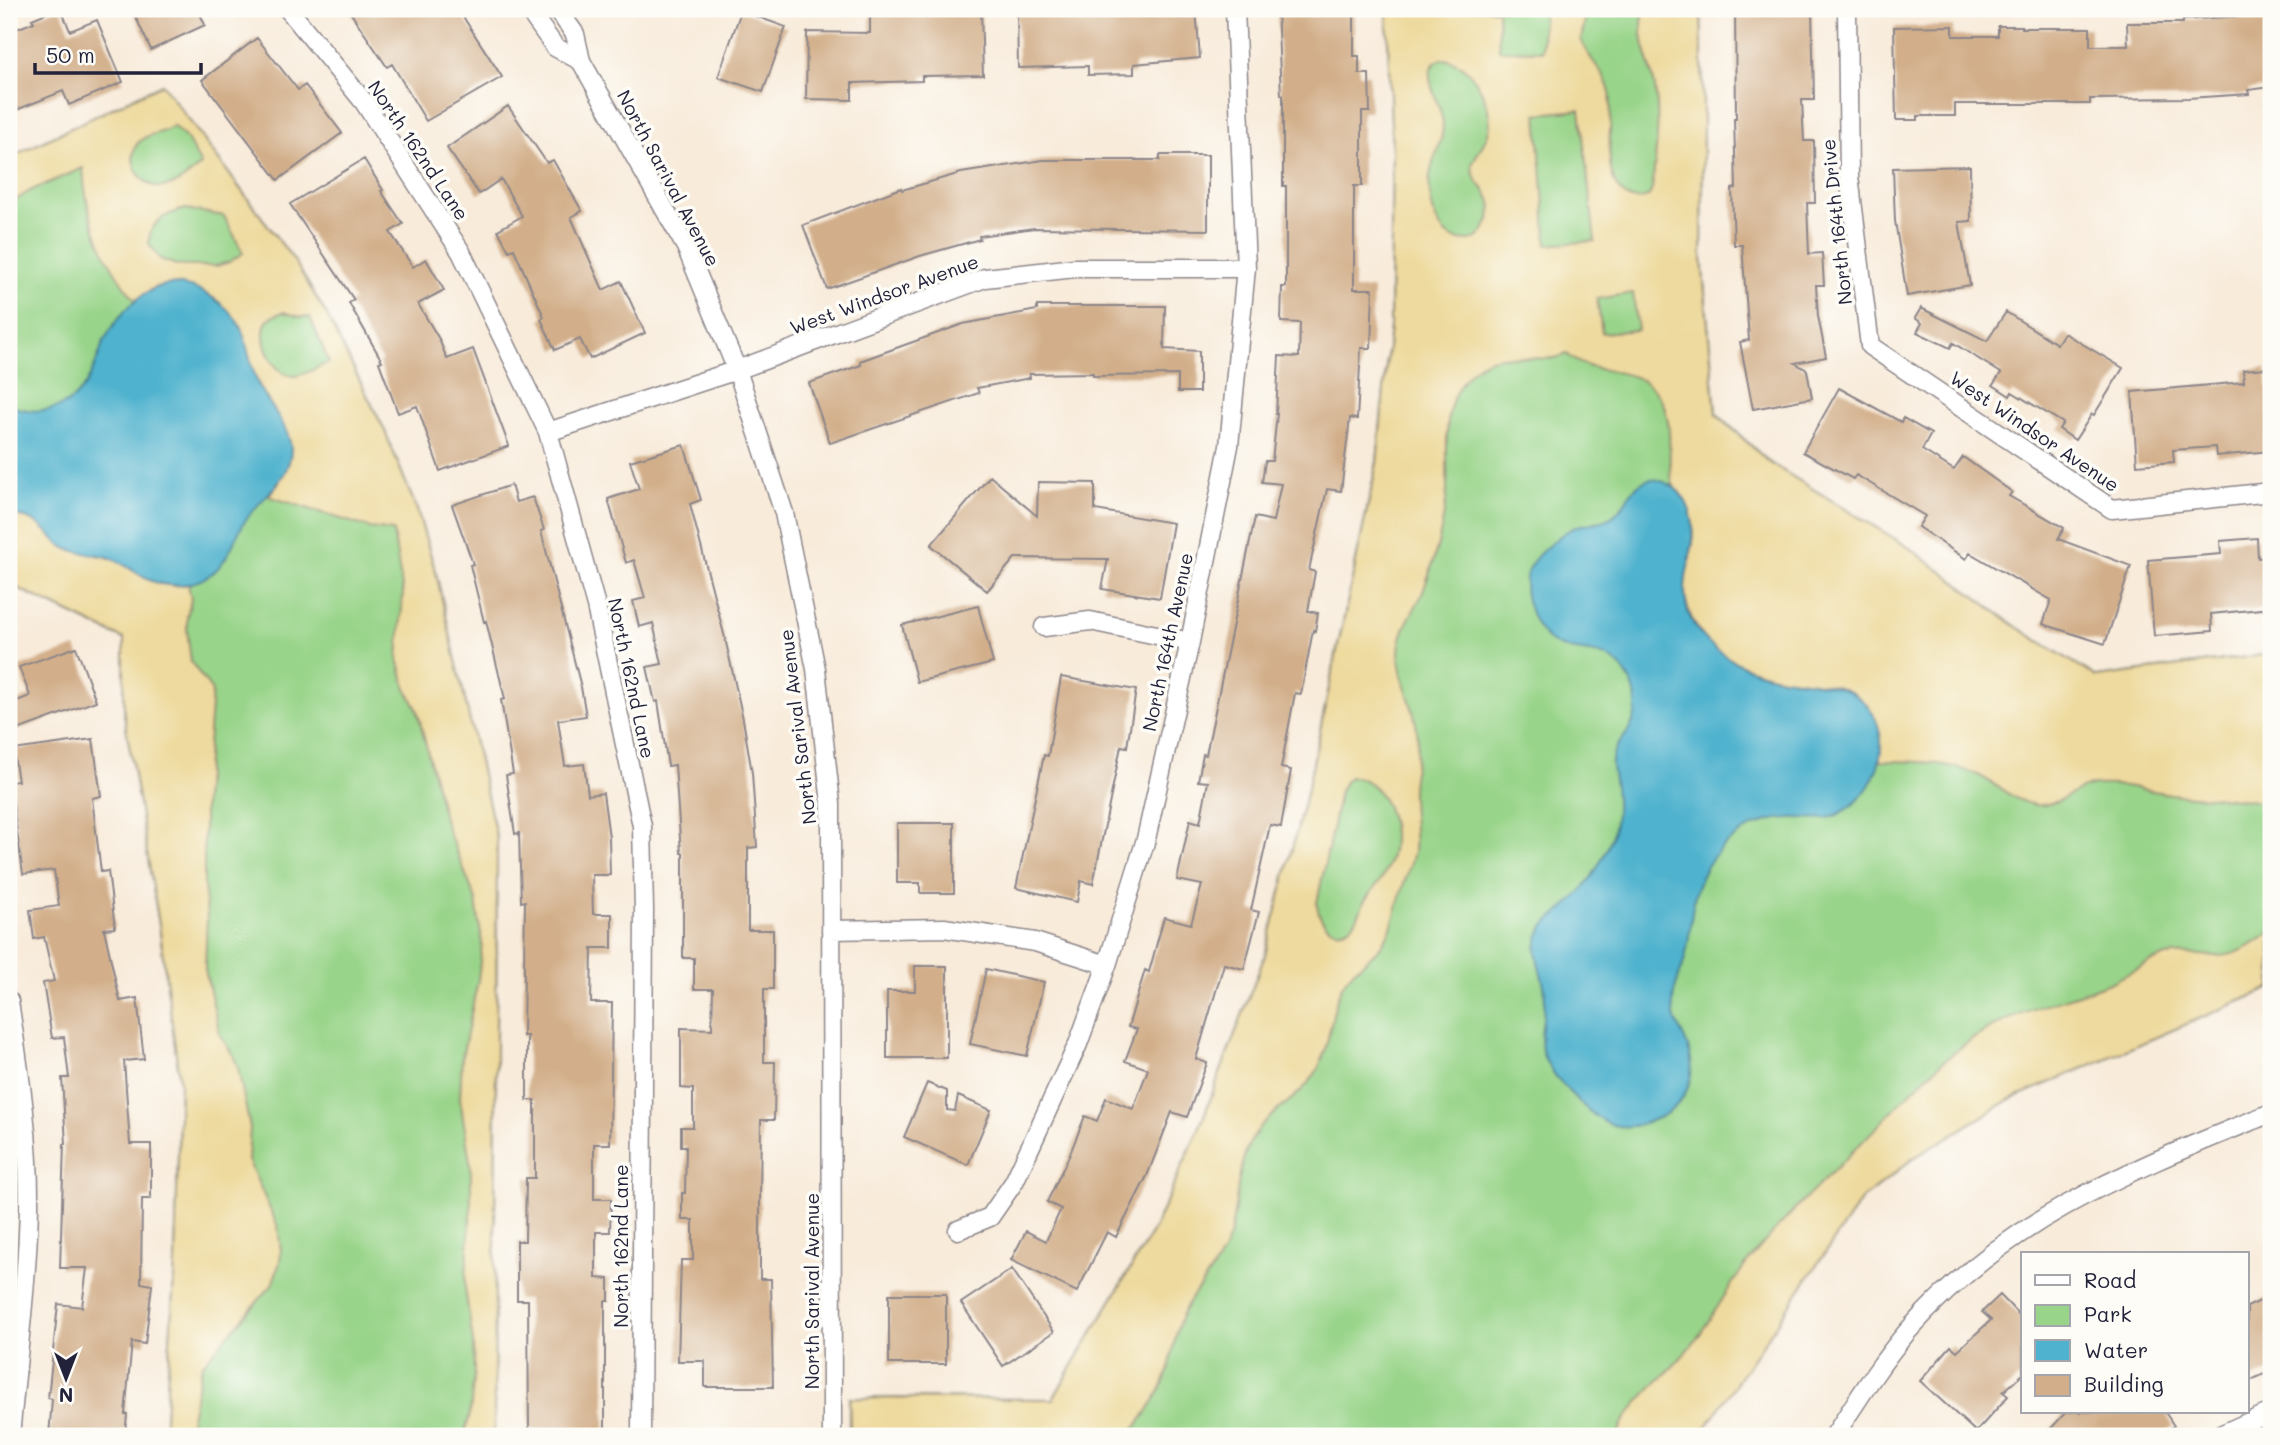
<svg xmlns="http://www.w3.org/2000/svg" width="2280" height="1445" font-family="Mali,sans-serif">
  <style>
    .green { fill: #98d489; stroke: #5d7b62; stroke-width: 2 }
    .sand { fill: #eeda9e; stroke: #887e6c; stroke-width: 2; fill-rule: evenodd }
    .water { fill: #4fb2ce; stroke: #386a84; stroke-width: 2 }
    .building { fill: #d2af8a }
    .lines { fill: none; stroke-linecap: round; stroke-linejoin: round }
    .minor-casing { stroke: #8d868a; stroke-width: 21 }
    .minor { stroke: #fff; stroke-width: 18 }
    .labels { text-anchor: middle; dominant-baseline: central; stroke-width: 7; stroke-linejoin: round; paint-order: stroke }
    .street-label { font-size: 19px; fill: #22223b; stroke: #fdfcf7 }
  </style>
  <rect width="100%" height="100%" fill="#fdfcf7"/>
  <filter id="ink" filterUnits="userSpaceOnUse"><feTurbulence type="fractalNoise" baseFrequency=".0143" numOctaves="2"/><feDisplacementMap in="SourceGraphic" scale="14" xChannelSelector="R" yChannelSelector="G"/><feConvolveMatrix kernelMatrix="1 2 1 2 8 2 1 2 1" color-interpolation-filters="sRGB"/></filter>
  <filter id="wash" filterUnits="userSpaceOnUse"><feTurbulence type="fractalNoise" baseFrequency=".00686" numOctaves="4" result="noise"/><feDisplacementMap in="SourceGraphic" scale="28" xChannelSelector="R" yChannelSelector="G"/><feGaussianBlur stdDeviation="1.57" result="paint"/><feColorMatrix in="noise" values="0 0 0 0 0 0 0 0 0 0 0 0 0 0 0 0 0 1.4 0 .05"/><feComposite in="paint" operator="in"/></filter>
  <g filter="url(#wash)">
    <rect width="100%" height="100%" fill="#f8ebda"/>
    <path class="green" d="M1387 9H1701L1703 107 1702 259 1716 413 1770 463 1908 547 2018 628 2097 677 2271 654V988L2011 1099 1912 1159 1862 1199 1693 1436H849V1398L1053 1399 1155 1227 1199 1129 1265 955 1308 787 1377 462 1390 327 1392 151Z
      M162 84 295 262 326 314 384 429 417 510 436 573 497 840 494 1436H164L175 1263 180 1084 159 924 124 714V639L9 584V158Z"/>
    <path class="sand" d="M1387 9H1498L1499 50 1542 51 1543 9H1587L1581 40C1588 59 1606 73 1610 93 1615 121 1597 181 1629 198 1636 201 1642 200 1649 196L1652 189C1655 159 1660 125 1656 95 1653 61 1636 46 1644 9H1701L1703 107 1702 259 1716 414 1770 463 1908 547 2018 628 2097 677 2271 654V804C2238 796 2203 798 2170 794 2146 790 2120 783 2095 785 2073 788 2060 807 2035 805 2014 802 1997 784 1978 775 1947 761 1912 761 1878 761 1882 743 1881 726 1870 710 1850 678 1807 684 1774 676 1750 671 1726 660 1709 643 1689 622 1681 598 1686 570 1689 558 1694 546 1694 534 1693 524 1688 507 1683 498 1681 492 1673 488 1672 481 1666 454 1675 423 1660 398 1638 361 1594 380 1567 354 1537 368 1504 344 1476 367 1433 402 1452 455 1446 502 1442 531 1434 562 1424 589 1416 611 1399 628 1399 653 1399 680 1414 703 1417 730 1420 750 1413 768 1412 788 1411 809 1416 830 1414 852 1410 867 1404 882 1400 897 1395 914 1392 932 1381 946 1368 961 1350 970 1341 988 1329 1015 1331 1048 1315 1074 1297 1103 1263 1112 1248 1147 1235 1177 1238 1210 1228 1240 1219 1267 1199 1284 1186 1307 1176 1326 1174 1348 1169 1368 1161 1394 1146 1415 1129 1436H1094L1088 1431 1072 1430 1061 1436H850L849 1398 1053 1399 1155 1227 1199 1129 1265 955 1308 787 1377 463 1390 327 1392 151ZM1442 59C1470 59 1494 105 1489 130 1486 143 1476 153 1472 165 1473 192 1504 191 1486 226 1483 234 1479 238 1470 241 1462 241 1451 239 1445 233 1431 219 1426 185 1432 166 1436 152 1443 141 1443 125 1443 103 1414 70 1442 59ZM1580 110 1595 241 1547 245 1537 114ZM1633 293 1638 330 1602 333 1597 299ZM1350 777C1365 777 1373 784 1381 796 1397 820 1397 854 1382 878 1377 886 1370 893 1365 900 1361 909 1357 923 1348 928 1330 937 1318 919 1317 903L1340 791 1346 780Z
      M162 84 295 262 326 314 384 429 417 510 436 573 497 840 494 1436H464L470 1414 474 1372 473 1341 465 1288 471 1209V1168L460 1098 462 1058 478 980 482 943 476 900 446 826 417 709 406 688 398 659 403 593 393 531 370 528 268 496 279 483 285 431 253 374 242 332 238 323 211 297 171 284 155 287 136 301C105 265 85 216 83 168L32 190 9 204V158ZM173 126 187 139 201 165C190 174 178 186 163 187 142 189 124 160 138 143 147 132 163 135 173 126ZM186 209 224 216 243 253 229 262 216 266H186L176 265 160 259 149 244C148 222 167 213 186 209ZM283 312 301 317H310L329 363C317 366 304 377 292 376 272 374 256 336 268 320 271 316 278 314 283 312Z
      M9 514 22 516 40 525 57 542 69 550 107 557 128 566 145 578 173 586 188 584 191 599 187 617V629L191 662 212 691 204 801V885L207 917 205 969 220 1035 233 1055 238 1068 250 1128 248 1160 278 1227 281 1251 280 1262 272 1285 202 1365 187 1436H164L175 1263 180 1084 159 924 124 714V639L9 584Z
      M2271 932V988L2011 1099 1912 1159 1862 1199 1700 1436H1617C1631 1400 1663 1380 1687 1351 1710 1324 1725 1291 1747 1263 1781 1221 1822 1183 1860 1144 1905 1099 1945 1049 2004 1021 2037 1005 2074 997 2109 983 2128 975 2146 962 2166 956 2184 952 2201 956 2219 956 2240 955 2255 943 2271 932Z"/>
    <path class="water" d="M171 284C199 284 233 306 243 333 249 352 251 370 260 388 270 406 291 429 291 450 290 481 261 497 245 521 235 537 230 557 215 571 196 587 168 590 145 578 133 571 122 562 108 557 94 553 74 554 62 546 57 543 54 539 50 535 39 522 26 516 9 514V405C41 418 75 409 90 376 96 365 99 353 104 341 117 316 142 287 171 284Z
      M1650 479C1680 481 1695 508 1693 537 1692 555 1685 572 1685 591 1685 606 1690 621 1700 633 1718 656 1748 671 1777 677 1819 685 1869 680 1880 733 1887 767 1862 810 1827 818 1814 820 1803 817 1790 818 1758 818 1724 839 1707 866 1689 897 1693 922 1686 954 1682 972 1672 988 1673 1007 1673 1020 1680 1028 1685 1040 1699 1070 1690 1102 1660 1117 1644 1125 1624 1130 1607 1123 1588 1114 1545 1071 1542 1050 1538 1029 1548 1008 1544 986 1541 969 1531 951 1540 933 1546 920 1562 911 1572 901 1585 889 1595 873 1603 857 1616 833 1618 813 1615 787 1614 778 1611 768 1612 760 1613 747 1624 739 1630 728 1639 712 1638 692 1628 677 1606 640 1572 659 1549 640 1537 631 1531 615 1527 601 1520 571 1533 558 1555 540 1562 534 1569 529 1578 526 1587 523 1596 523 1605 520 1630 510 1623 488 1650 479Z"/>
    <g id="blocks">
      <path class="building" d="M56 9H61L70 31 97 20 123 82 69 105 63 91 9 113V32L34 22 32 19Z
        M132 9H198L205 25 151 50Z
        M348 9H458L502 77 426 121 392 64 387 67Z
        M981 9 983 75 922 76V81L852 83V100L806 99 807 32 870 33V11Z
        M1017 9H1196L1200 58 1134 64V74L1088 75V66L1018 68Z
        M1277 9H1354V56H1359V74H1369L1370 112H1362V186H1354V289H1373L1371 348H1361L1357 419 1350 418 1341 491 1327 489 1309 570 1315 572 1308 611 1318 613 1315 631 1313 630 1301 694 1295 693 1281 768 1291 770 1281 827 1270 825 1251 910 1259 912 1244 969 1224 964 1196 1059 1207 1063 1187 1117 1172 1112 1147 1176 1116 1237 1107 1232 1077 1292 1011 1260 1026 1231 1046 1241 1061 1209 1047 1202 1069 1156 1085 1116 1097 1121 1106 1098 1133 1109 1148 1069 1125 1061 1137 1029 1128 1027 1145 970 1149 972 1164 917 1191 924 1202 885 1177 880 1190 820 1200 823 1208 782 1198 781 1203 754 1206 755 1255 517 1273 521 1281 484 1262 482 1265 461H1272L1277 414H1276L1279 356 1299 357 1300 323 1281 322 1282 287H1286V186H1283V95H1281Z
        M1735 9H1812L1814 100H1802L1804 141H1814L1815 203H1807L1809 254 1822 253 1824 285H1816L1818 316 1826 357 1795 363 1807 370 1812 398 1753 409 1740 342 1749 340 1742 245H1734L1732 189 1736 188 1734 119H1736Z
        M741 11 786 27 763 92 718 77Z
        M2271 14V87L2248 90 2249 94 2188 98 2090 99V104H1955V116H1918V120H1896L1894 27 1953 26V36H1998V26H2022V28H2090V46H2128L2127 23H2183V20Z
        M257 38 298 90 305 85 342 133 278 180 202 80Z
        M508 106 547 163 553 160 582 211 571 217 603 290 621 281 645 333 590 359 580 339 555 350 541 319 544 317 514 249 509 251 498 230 522 216 501 179 479 194 447 148Z
        M1160 155H1208V230L1034 228 979 236 980 239 920 256 827 289 803 225 901 188 902 190 961 173 1043 160H1160Z
        M364 159 383 190 381 191 403 224 390 232 413 267 426 259 444 290 418 304 439 339 447 359 473 349 509 446 440 471 417 406 398 413 379 362 382 361 349 303 354 300 290 204Z
        M1970 166 1971 221 1959 222 1970 285 1907 296 1895 221 1893 168Z
        M1037 306H1165L1164 349 1199 351V392H1178V375L1093 376V373L1029 374 1030 378 977 388 979 393 830 443 809 383 861 365 860 361 963 324 1037 310Z
        M1921 308 1987 341 2006 312 2057 344 2064 333 2123 368 2094 415 2092 414 2075 440 2059 429 2063 423 2012 392 2010 396 1993 385 2001 373 1953 343 1950 348 1917 332 1922 323 1915 318Z
        M2266 368 2271 423V451L2216 456 2215 447 2173 450 2174 462 2137 465 2132 392 2244 382 2243 370Z
        M1839 388 1901 422 1903 418 1931 434 1922 450 1954 470 1963 457 2012 492 2009 496 2064 528 2058 539 2131 566 2105 644 2043 624 2051 600 1970 553 1966 559 1918 527 1925 516 1856 475 1853 479 1803 452Z
        M684 445 701 500 690 504 725 638 743 719 752 773 757 847 748 848V930H773V989H764V1062H775L774 1120H761L760 1201V1279H771L773 1387H705V1361H678L681 1260H693V1220H682V1193H685L686 1146H681V1127H693V1089L681 1088V1028L712 1029 713 989H694V958H683V853H681L675 765 668 766 658 701 655 702 647 667 662 664 653 623 639 627 633 601 645 598 634 560 626 563 608 499 639 489 630 461Z
        M990 476 1037 516 1038 482 1095 483V510L1173 523 1160 598 1102 589 1108 559 1015 558 987 591 931 545Z
        M511 485 516 502 533 497 544 530 541 531 581 687 586 716 558 720 565 766 584 764 588 795 603 793 609 837 610 875H592L593 914H612V948H592L591 1003H612L610 1144H594V1199H611L610 1232H596V1278L609 1279V1301H605V1430H529L528 1300H517V1241H525L526 1178H535V1100H527V1036H523L525 901 521 902 519 833 515 834 506 775 513 774 501 700 505 699 486 621 484 622 470 565 473 564 452 505Z
        M2257 538 2258 558 2271 557V608L2211 614 2212 631 2154 636 2148 560 2221 554 2220 541Z
        M978 606 993 663 917 682 902 625Z
        M76 647 96 701 15 731 9 715V704L30 696 19 667Z
        M1061 677 1136 690 1127 747 1121 746 1093 884 1081 881 1077 902 1016 888 1044 755 1048 756Z
        M93 739 101 796 92 798 101 872 108 871 115 928 104 929 120 1001 137 998 144 1059 124 1061 130 1144H151V1199H142L141 1283 152 1285 145 1344 132 1342 125 1414H127L125 1436H49L52 1399 48 1398 58 1304 82 1307 87 1268H60L64 1144H66L62 1078H69L64 1037 52 1038 43 983 54 981 44 937 34 939 30 910 59 906 54 870 23 874 10 782 18 781 13 750Z
        M897 823H954V893H920V883H897Z
        M915 966H947V1058H887V991H915Z
        M986 969 1044 982 1027 1056 970 1044Z
        M927 1083 947 1091V1110L955 1111 958 1096 991 1110 968 1165 904 1137Z
        M1012 1269 1054 1332 1003 1366 961 1303Z
        M889 1294H946V1364H889Z
        M2000 1295 2023 1319V1374L2003 1392 2008 1396 1976 1432 1920 1381 1951 1346 1957 1351 1991 1320 1982 1312Z
        M2271 1296V1371L2247 1382V1307Z
        M2066 1412H2165L2174 1426 2159 1436H2044Z"/>
    </g>
  </g>
  <g filter="url(#ink)">
    <use href="#blocks" fill-opacity="0" stroke="#8d868a" stroke-width="2"/>
    <g class="lines">
      <defs>
        <path id="minor" d="M288 9 364 102 461 252 548 432 596 606 642 826 644 910 641 1436
          M528 9 555 47 581 61
          M557 9 575 34 581 61 686 247 737 370 784 513 816 669 831 804 832 1436
          M1847 9 1849 176 1870 346 2112 509 2271 492
          M548 432 737 370 985 278 1075 268H1246
          M1044 627 1090 621 1190 642
          M831 930 944 928 1035 942 1107 965
          M9 1001C19 1069 30 1138 29 1208 27 1284 17 1360 10 1436
          M958 1230 990 1217 1014 1182 1078 1044 1107 965 1146 839 1190 642 1229 446 1246 268 1235 9
          M1834 1436C1857 1401 1879 1365 1907 1332 2008 1216 2134 1169 2271 1113
          M2218 1436 2271 1412"/>
      </defs>
      <use href="#minor" class="minor-casing"/>
      <use href="#minor" class="minor"/>
    </g>
  </g>
  <g class="labels">
    <g class="street-label">
      <text transform="translate(419 150) rotate(56)">North 162nd Lane</text>
      <text transform="translate(669 178) rotate(62)">North Sarival Avenue</text>
      <text transform="translate(1836 222) rotate(-96)">North 164th Drive</text>
      <text transform="translate(884 294) rotate(-20)">West Windsor Avenue</text>
      <text transform="translate(2035 431) rotate(34)">West Windsor Avenue</text>
      <text transform="translate(1167 642) rotate(-78)">North 164th Avenue</text>
      <text transform="translate(632 678) rotate(78)">North 162nd Lane</text>
      <text transform="translate(797 727) rotate(-97)">North Sarival Avenue</text>
      <text transform="translate(620 1246) rotate(-90)">North 162nd Lane</text>
      <text transform="translate(811 1291) rotate(-90)">North Sarival Avenue</text>
    </g>
  </g>
  <rect width="2280" height="1445" fill="none" stroke="#fdfcf7" stroke-width="35"/>
  <rect x="2021" y="1252" width="228" height="161" fill="#fdfcf7" stroke="#a5a5ac" stroke-width="2"/>
  <rect x="2035" y="1275" width="35" height="10" fill="#ffffff" stroke="#a5a5ac" stroke-width="2"/>
  <text x="2084" y="1288" font-size="21" fill="#22223b">Road</text>
  <rect x="2035" y="1305" width="35" height="21" fill="#98d489" stroke="#a5a5ac" stroke-width="2"/>
  <text x="2084" y="1322" font-size="21" fill="#22223b">Park</text>
  <rect x="2035" y="1340" width="35" height="21" fill="#4fb2ce" stroke="#a5a5ac" stroke-width="2"/>
  <text x="2084" y="1358" font-size="21" fill="#22223b">Water</text>
  <rect x="2035" y="1375" width="35" height="21" fill="#d2af8a" stroke="#a5a5ac" stroke-width="2"/>
  <text x="2084" y="1392" font-size="21" fill="#22223b">Building</text>
  <g transform="translate(66 1378) rotate(180)" stroke="#fdfcf7" stroke-width="5" paint-order="stroke">
  <path d="M0-5L12 26L0 18L-12 26Z" fill="#22223b"/>
  <text y="-10" font-size="19" font-weight="bold" text-anchor="middle" fill="#22223b">N</text>
  </g>
  <path d="M35 63v10h166v-10" fill="none" stroke="#22223b" stroke-width="3.5"/>
  <text x="46" y="63" font-size="21" fill="#22223b" stroke="#fdfcf7" stroke-width="5" paint-order="stroke">50 m</text>
</svg>
